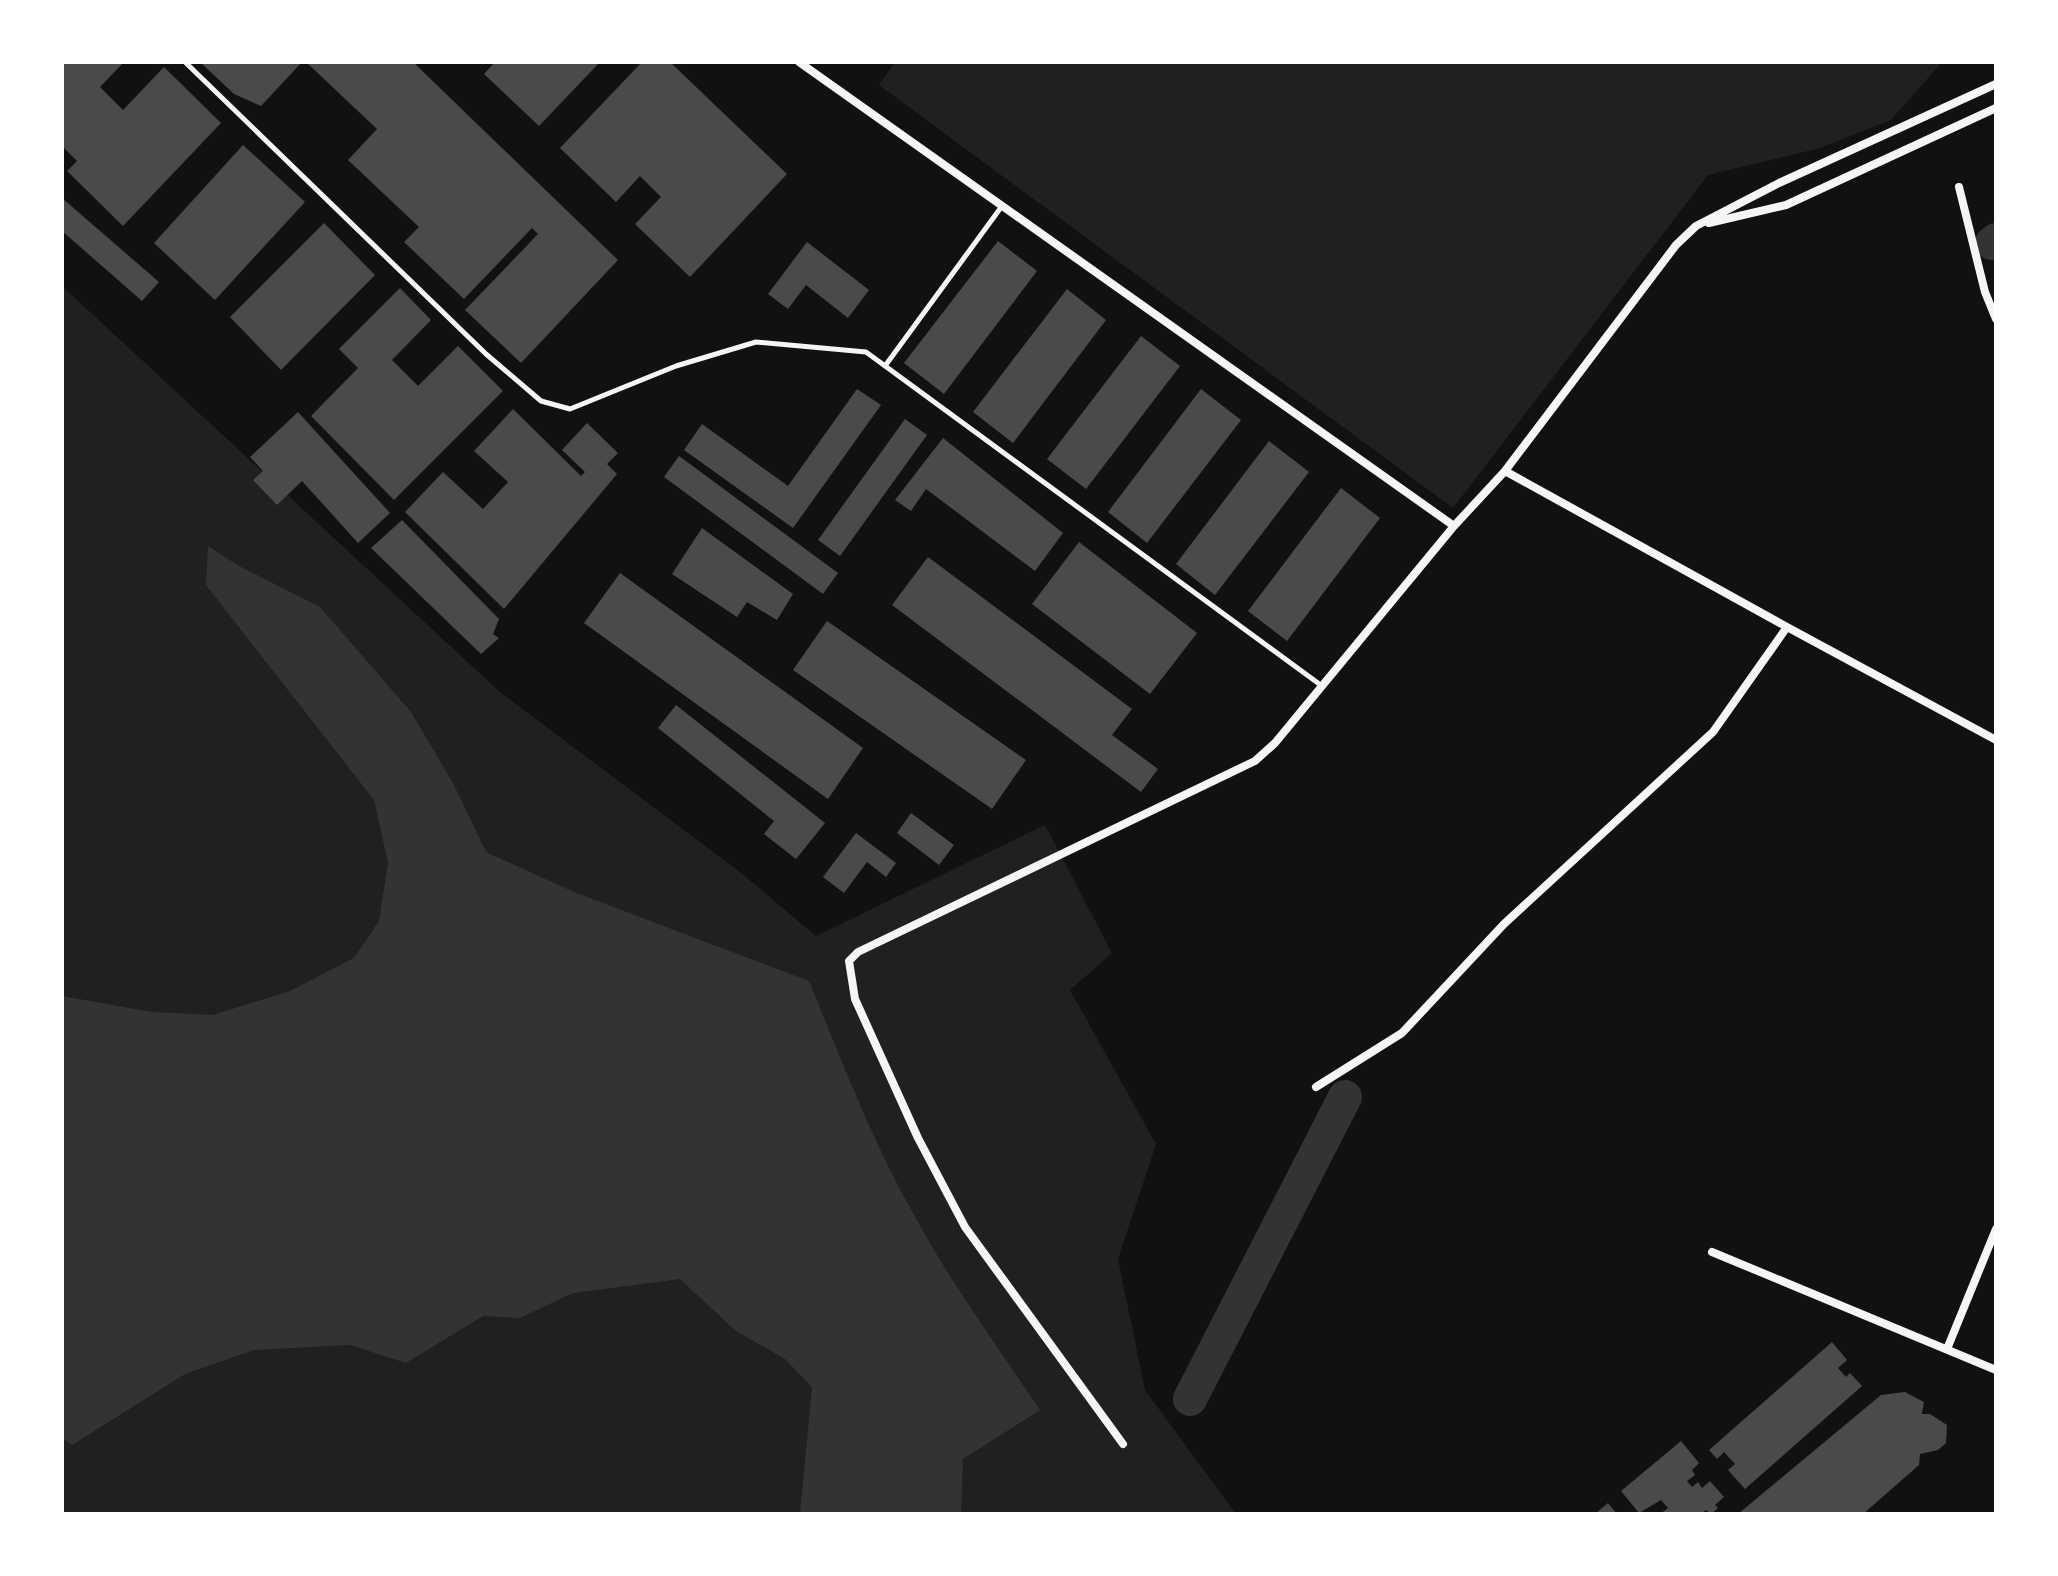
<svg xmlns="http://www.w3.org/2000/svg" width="2058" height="1576" font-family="Merriweather,serif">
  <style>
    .green { fill: #202020 }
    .water { fill: #333 }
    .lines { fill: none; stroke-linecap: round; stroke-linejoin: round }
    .river { stroke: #333; stroke-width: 34 }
    .building { fill: #4a4a4a }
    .service { stroke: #f5f5f5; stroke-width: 5 }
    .minor { stroke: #f5f5f5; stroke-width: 8 }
  </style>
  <rect width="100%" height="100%" fill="#111"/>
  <path class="green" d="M895 62H1942L1891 120 1820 148 1708 175 1453 508 879 85Z
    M62 286 501 693 741 873 816 936 1045 825 1112 953 1070 990 1156 1144 1118 1259 1145 1390 1236 1514H62Z"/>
  <path class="water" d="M208 546 239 566 320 607 411 712 454 785 486 852 574 892 809 981C841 1059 872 1141 914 1215 951 1283 997 1346 1040 1410L963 1459 961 1514H800L812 1387 785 1359 736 1331 680 1279 573 1293 520 1318 483 1316 406 1363 350 1345 254 1350 185 1374 72 1445 62 1438V996L152 1012 213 1015 290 991 354 958 379 921 388 863 374 800 206 585Z"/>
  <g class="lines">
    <path class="river" d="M1992 243 1996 240
      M1190 1399 1345 1097"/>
  </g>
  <path class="building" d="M62 62H124L100 87 123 110 164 67 221 123 123 226 67 171 77 161 62 146Z
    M200 62H302L261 106 234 94Z
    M306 62H413L618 260 521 363 465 310 538 234 532 228 464 299 404 242 419 227 348 160 377 129Z
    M495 62H600L539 126 484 74Z
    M642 62H670L787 174 690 277 635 224 661 197 640 176 616 202 560 148Z
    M243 145 305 202 215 300 154 243Z
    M62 198 159 282 142 301 62 231Z
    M324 223 375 275 281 370 230 317Z
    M998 241 1037 271 944 394 904 363Z
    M807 242 869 290 848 318 806 285 788 309 768 294Z
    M400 288 431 320 392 360 418 386 458 346 503 391 394 500 311 416 358 368 339 349Z
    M1067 289 1106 320 1013 443 973 412Z
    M1141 336 1180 366 1086 489 1047 459Z
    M857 389 881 405 793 528 684 450 702 424 788 486Z
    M1201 389 1241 420 1147 543 1108 512Z
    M513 409 581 476 585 472 562 450 587 423 618 453 607 464 617 474 504 609 405 512 443 472 483 509 508 482 474 451Z
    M298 412 390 513 358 543 302 481 277 505 253 480 263 471 250 457Z
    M905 419 927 435 840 556 818 540Z
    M943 438 1063 533 1035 571 926 489 911 511 895 500Z
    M1269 441 1309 472 1215 595 1176 564Z
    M679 456 838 573 823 594 664 477Z
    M1341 488 1380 518 1287 641 1248 611Z
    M402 520 499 619 493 634 499 638 481 654 371 548Z
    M702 528 793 594 777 620 747 602 737 617 672 574Z
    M1079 542 1197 633 1150 694 1032 604Z
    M928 557 1132 709 1112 735 1158 769 1141 792 892 605Z
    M620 573 863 748 828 799 584 623Z
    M827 621 1026 760 992 809 793 670Z
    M676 705 825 823 796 859 764 834 774 821 658 728Z
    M911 813 954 845 939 865 897 833Z
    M856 833 896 863 886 877 867 862 844 893 823 877Z
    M1832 1342 1847 1360 1838 1368 1846 1377 1850 1373 1862 1386 1745 1489 1728 1470 1735 1464 1724 1452 1717 1459 1709 1450Z
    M1905 1392 1924 1402 1922 1414H1930L1947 1425 1946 1443 1938 1450 1920 1454 1919 1465 1863 1514H1738L1881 1395Z
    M1681 1441 1699 1463 1692 1470 1695 1475 1687 1481 1692 1487 1698 1482 1702 1488 1710 1481 1724 1497 1715 1505 1718 1508 1711 1514 1706 1510 1701 1514H1660L1668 1508 1661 1500 1639 1513 1621 1491Z
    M1608 1503 1617 1514H1595Z"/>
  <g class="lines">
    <path class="service" d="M185 62 486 354 541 401 570 409 676 366 756 342 866 352 1322 686
      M885 366 1002 206"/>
    <path class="minor" d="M799 62 1454 526
      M1959 187 1985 292 1996 319
      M1709 223 1786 205 1996 108
      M1505 471 1787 627
      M1316 1087 1402 1033 1504 924 1713 732 1787 627 1996 740
      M1712 1252 1996 1370
      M1947 1349 1996 1229
      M1123 1444 965 1227 918 1138 855 999 849 961 858 952 1255 761 1275 743 1454 526 1505 471 1676 245 1696 226 1779 183 1996 84"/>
  </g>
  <rect width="2058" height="1576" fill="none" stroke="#ffffff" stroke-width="128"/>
</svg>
